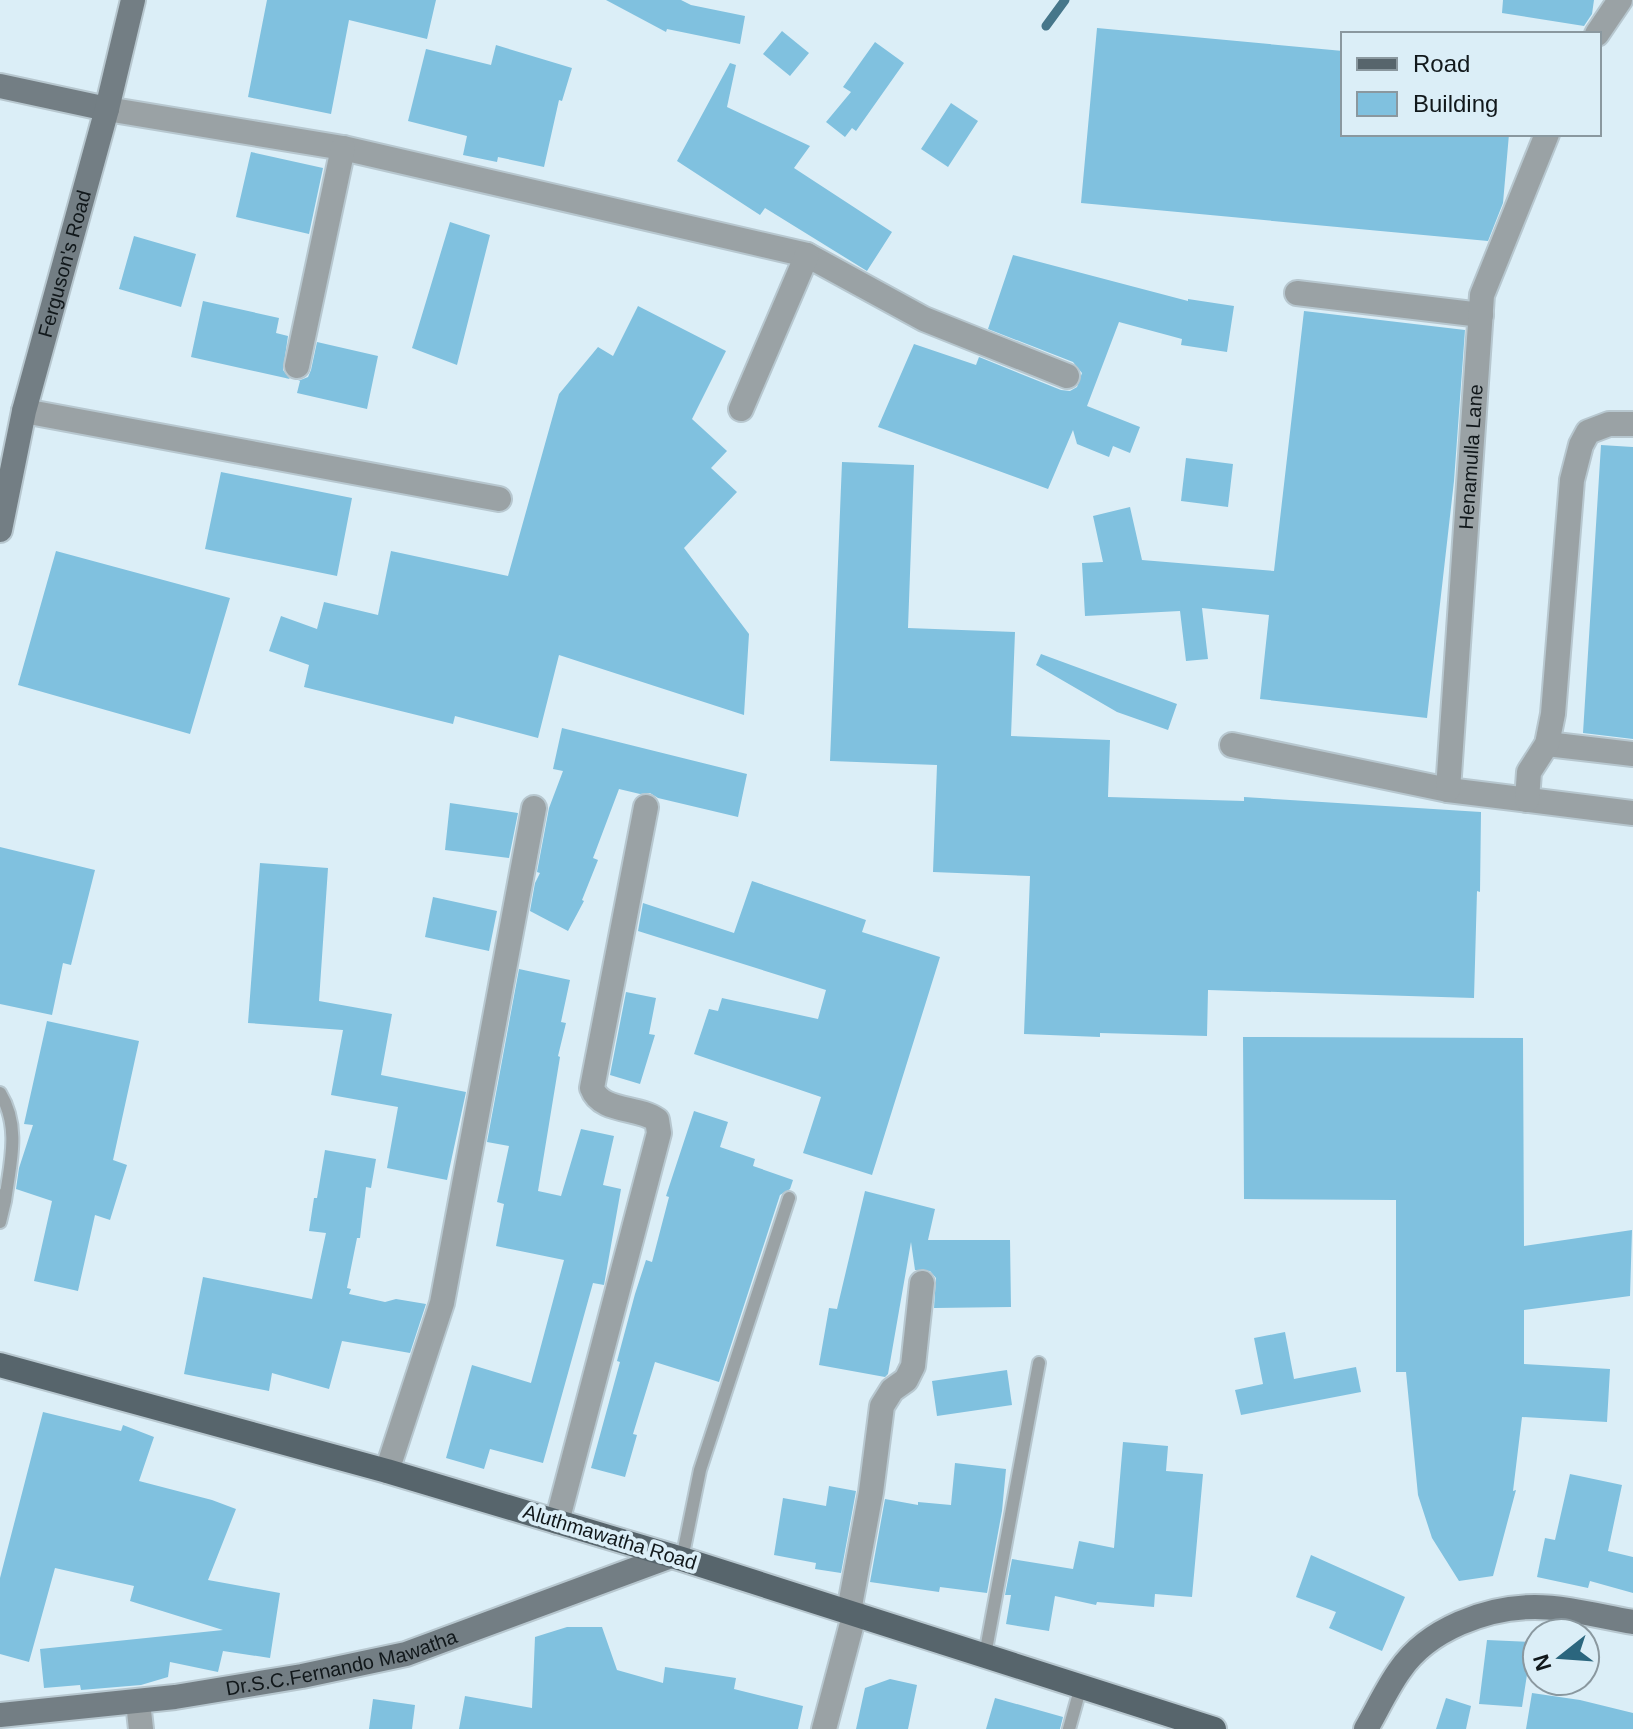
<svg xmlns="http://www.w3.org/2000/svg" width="1633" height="1729" font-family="Helvetica,sans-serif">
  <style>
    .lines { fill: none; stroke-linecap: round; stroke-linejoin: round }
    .stream { stroke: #46768a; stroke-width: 9 }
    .building { fill: #80c1df }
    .lane-casing { stroke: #b7c7cf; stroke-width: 16 }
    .street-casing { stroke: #b7c7cf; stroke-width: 28 }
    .secondary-casing { stroke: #b7c7cf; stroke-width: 28 }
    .primary-casing { stroke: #b7c7cf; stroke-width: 28 }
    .lane { stroke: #9aa2a5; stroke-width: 12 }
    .street { stroke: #9aa2a5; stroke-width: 24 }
    .secondary { stroke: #737e84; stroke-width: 24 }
    .primary { stroke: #57656c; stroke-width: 24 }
    .labels { text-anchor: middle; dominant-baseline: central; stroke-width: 8; stroke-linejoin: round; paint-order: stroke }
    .street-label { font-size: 20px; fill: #11181b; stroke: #dbeef7 }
  </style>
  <rect width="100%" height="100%" fill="#dbeef7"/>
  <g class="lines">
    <path class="stream" d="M1046 26 1065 0"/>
  </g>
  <path class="building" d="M267 0H436L427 39 349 20 331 114 248 97Z
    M606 0H681L691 5 745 16 740 44 667 29 666 32Z
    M1503 0H1594L1592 14 1584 26 1502 13Z
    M1097 28 1343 51V134H1509L1503 203 1488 241 1081 203Z
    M782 31 809 53 790 76 763 54Z
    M875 42 904 63 856 131 852 128 845 137 826 122 851 92 843 87Z
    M496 45 572 68 562 101 559 100 544 167 498 157 497 162 463 155 467 136 408 121 426 49 491 65Z
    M730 63 736 65 727 107 810 146 794 168 892 232 867 271 765 208 760 215 677 161Z
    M951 103 978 121 948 167 921 149Z
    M251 152 323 168 309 234 236 217Z
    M450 222 490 235 457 365 412 348Z
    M134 236 196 254 181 307 119 289Z
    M1013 255 1188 301V299L1234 306 1227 352 1181 345 1182 339 1119 322 1087 406 1140 427 1130 453 1113 446 1109 457 1077 444 1073 430 1048 489 878 427 914 344 976 365 979 357 1061 390 1070 391 1077 387 1082 373 1073 362 988 329Z
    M203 301 279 318 276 333 288 336 283 370 290 379 191 357Z
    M638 306 726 351 692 419 727 451 711 468 737 492 684 548 749 634 744 715 559 655 538 738 455 716 453 724 304 687 309 665 269 651 281 616 317 629 324 602 378 615 391 551 508 576 559 394 598 347 613 356Z
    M1304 311 1465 330 1454 481 1427 718 1260 699 1269 615 1202 608 1208 659 1186 661 1180 611 1085 616 1082 563 1103 562 1093 516 1130 507 1142 560 1274 571Z
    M317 342 378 356 367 409 297 393 300 381H298L308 377 311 370Z
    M1601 445 1633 447V739L1583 733Z
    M1186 458 1233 464 1228 507 1181 501Z
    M842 462 914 465 908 628 1015 632 1011 736 1110 740 1108 797 1244 801V797L1481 812 1480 892 1477 891 1474 998 1208 990 1207 1036 1100 1033V1037L1024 1034 1030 876 933 872 937 765 830 761Z
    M221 472 352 498 337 576 205 549Z
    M56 551 230 598 190 734 18 685Z
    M1041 654 1177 704 1168 730 1117 712 1036 665Z
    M562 728 747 774 738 817 658 798 650 793 640 794 619 789 593 858 598 860 582 900 584 901 568 931 530 911 535 883 540 873 537 872 549 808 563 771 553 769Z
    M450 803 518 813 509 858 445 850Z
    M0 847 95 870 71 965 63 963 52 1015 0 1004Z
    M260 863 328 868 319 1001 392 1014 381 1075 466 1092 447 1180 387 1168 398 1107 331 1095 343 1030 248 1023Z
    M752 881 866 920 862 932 940 957 872 1175 803 1153 821 1097 694 1054 709 1009 718 1011 722 998 818 1019 826 990 638 931 643 903 734 933Z
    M433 897 497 911 489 951 425 937Z
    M519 969 570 980 561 1022 566 1023 558 1056 560 1057 538 1191 561 1196 581 1129 614 1136 603 1185 621 1189 604 1285 593 1283 543 1463 490 1449 484 1469 446 1458 472 1365 531 1383 564 1260 496 1246 504 1204 497 1202 509 1146 487 1142Z
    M626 992 656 998 649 1034 655 1035 640 1084 610 1075Z
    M47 1021 139 1041 113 1160 127 1165 110 1220 95 1215 78 1291 34 1281 52 1201 16 1189 19 1168 33 1125 24 1124Z
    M1243 1037 1523 1038 1524 1246 1632 1230 1630 1296 1524 1310V1364L1610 1369 1607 1422 1522 1417 1513 1491 1516 1490 1493 1576 1459 1581 1432 1538 1418 1495 1406 1372H1396V1200L1244 1199Z
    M694 1111 728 1122 720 1147 755 1159 753 1166 793 1180 790 1189 780 1195 719 1382 655 1362 633 1434 637 1435 625 1477 591 1468 620 1362 617 1361 635 1294 646 1260 652 1262 669 1197 666 1196Z
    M325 1150 376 1159 371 1188 366 1187 360 1238H357L347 1288 351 1289 349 1294 385 1302 396 1299 426 1304 410 1353 342 1341 329 1389 272 1373 269 1391 184 1374 203 1277 312 1299 326 1233 309 1231 314 1198H317Z
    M865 1191 935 1209 928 1240H1010L1011 1307 934 1308 936 1278 930 1271 915 1270 911 1242 888 1374 885 1377 819 1365 829 1308 837 1309Z
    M1285 1332 1294 1379 1356 1367 1361 1392 1241 1415 1235 1390 1263 1384 1254 1338Z
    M1007 1370 1012 1405 937 1416 932 1381Z
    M43 1412 121 1431 123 1425 154 1437 139 1481 212 1500 236 1509 208 1580 280 1593 270 1658 223 1651 218 1672 170 1662 168 1677 141 1685 81 1690 80 1685 44 1688 40 1649 223 1630 130 1601 134 1586 55 1568 29 1662 0 1654V1578Z
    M1123 1442 1168 1446 1166 1471 1203 1474 1192 1597 1155 1594 1154 1607 1097 1602 1096 1605 1055 1596 1049 1631 1006 1624 1011 1595H1005L1012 1559 1073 1569 1079 1541 1114 1548Z
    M955 1463 1006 1469 1002 1511 987 1593 940 1587 939 1592 870 1582 885 1499 918 1505V1502L951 1505Z
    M1570 1474 1622 1485 1608 1551 1633 1557V1593L1590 1581 1588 1588 1537 1577 1545 1538 1555 1540Z
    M829 1486 856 1491 841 1573 815 1569 816 1563 774 1555 783 1498 826 1506Z
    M1311 1555 1405 1597 1382 1651 1329 1628 1336 1612 1296 1597Z
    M567 1627H602L617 1670 663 1683 665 1667 736 1678 734 1689 803 1706 798 1729H459L465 1696 532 1708 535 1637Z
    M1487 1640 1532 1642 1522 1707 1479 1704Z
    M890 1679 917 1685 908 1729H856L865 1688Z
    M1532 1693 1580 1700 1633 1713V1729H1526Z
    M995 1698 1063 1717 1060 1729H986Z
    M1446 1698 1471 1706 1466 1729H1436Z
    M373 1699 415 1705 412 1729H369Z"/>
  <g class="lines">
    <defs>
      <path id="lane" d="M0 1093C21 1127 10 1164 5 1201
        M0 1222 5 1201 2 1195
        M682 1559 700 1470 789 1198
        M985 1655 1039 1363
        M1069 1729 1081 1686"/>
      <g id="street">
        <path d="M1597 34 1620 0"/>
        <path d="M107 109 343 148 807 255 924 319 1067 376"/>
        <path d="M1297 293 1481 315"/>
        <path d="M297 366 343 148"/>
        <path d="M741 409 807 255"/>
        <path d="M24 411 499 499"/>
        <path d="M1547 744 1633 754"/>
        <path d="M1232 745 1448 790 1633 813"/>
        <path id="s1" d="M1448 790 1482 295 1547 134"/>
        <path d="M1527 800 1529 772 1547 744 1553 714 1572 480 1581 445 1588 432 1609 424H1633"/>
        <path d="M387 1471 442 1303 534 808"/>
        <path d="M557 1522 659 1133 657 1120C638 1106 601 1113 592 1088L646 807"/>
        <path d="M849 1611 871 1492 882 1406 892 1390 906 1380 913 1366 922 1283"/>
        <path d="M138 1702 141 1729"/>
        <path d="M824 1729 855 1612"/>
      </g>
      <g id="secondary">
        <path d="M0 86 107 109"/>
        <path id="s2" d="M0 530 24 411 107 109 133 0"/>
        <path id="s3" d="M0 1715 175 1697 302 1676 406 1654 671 1556"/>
        <path d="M1366 1729C1377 1710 1387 1688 1400 1670 1428 1629 1487 1607 1535 1607 1566 1607 1603 1617 1633 1622"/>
      </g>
      <path id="primary" d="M0 1365 387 1471 682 1559 1214 1729"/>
    </defs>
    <use href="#lane" class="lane-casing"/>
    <use href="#street" class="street-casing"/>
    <use href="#secondary" class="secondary-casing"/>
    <use href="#primary" class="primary-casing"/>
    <use href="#lane" class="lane"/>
    <use href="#street" class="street"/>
    <use href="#secondary" class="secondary"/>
    <use href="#primary" class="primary"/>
  </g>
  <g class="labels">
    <g class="street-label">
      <text stroke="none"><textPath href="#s2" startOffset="274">Ferguson's Road</textPath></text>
      <text stroke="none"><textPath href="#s1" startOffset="334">Henamulla Lane</textPath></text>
      <text transform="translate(610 1537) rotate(17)">Aluthmawatha Road</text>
      <text stroke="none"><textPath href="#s3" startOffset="346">Dr.S.C.Fernando Mawatha</textPath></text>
    </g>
  </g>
  <rect x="1341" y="32" width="260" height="104" fill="#dbeef7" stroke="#8a989f" stroke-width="2"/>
  <rect x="1357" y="58" width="40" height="12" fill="#57656c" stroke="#8a989f" stroke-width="2"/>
  <text x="1413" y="72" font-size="24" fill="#11181b">Road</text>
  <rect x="1357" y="92" width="40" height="24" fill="#80c1df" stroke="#8a989f" stroke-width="2"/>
  <text x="1413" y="112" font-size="24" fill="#11181b">Building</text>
  <g transform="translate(1561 1657) rotate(253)"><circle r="38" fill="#dbeef7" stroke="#8a989f" stroke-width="2"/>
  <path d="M0-6L14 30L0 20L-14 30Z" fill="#2b667e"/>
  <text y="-12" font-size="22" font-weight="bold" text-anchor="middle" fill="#11181b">N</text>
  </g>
</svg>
